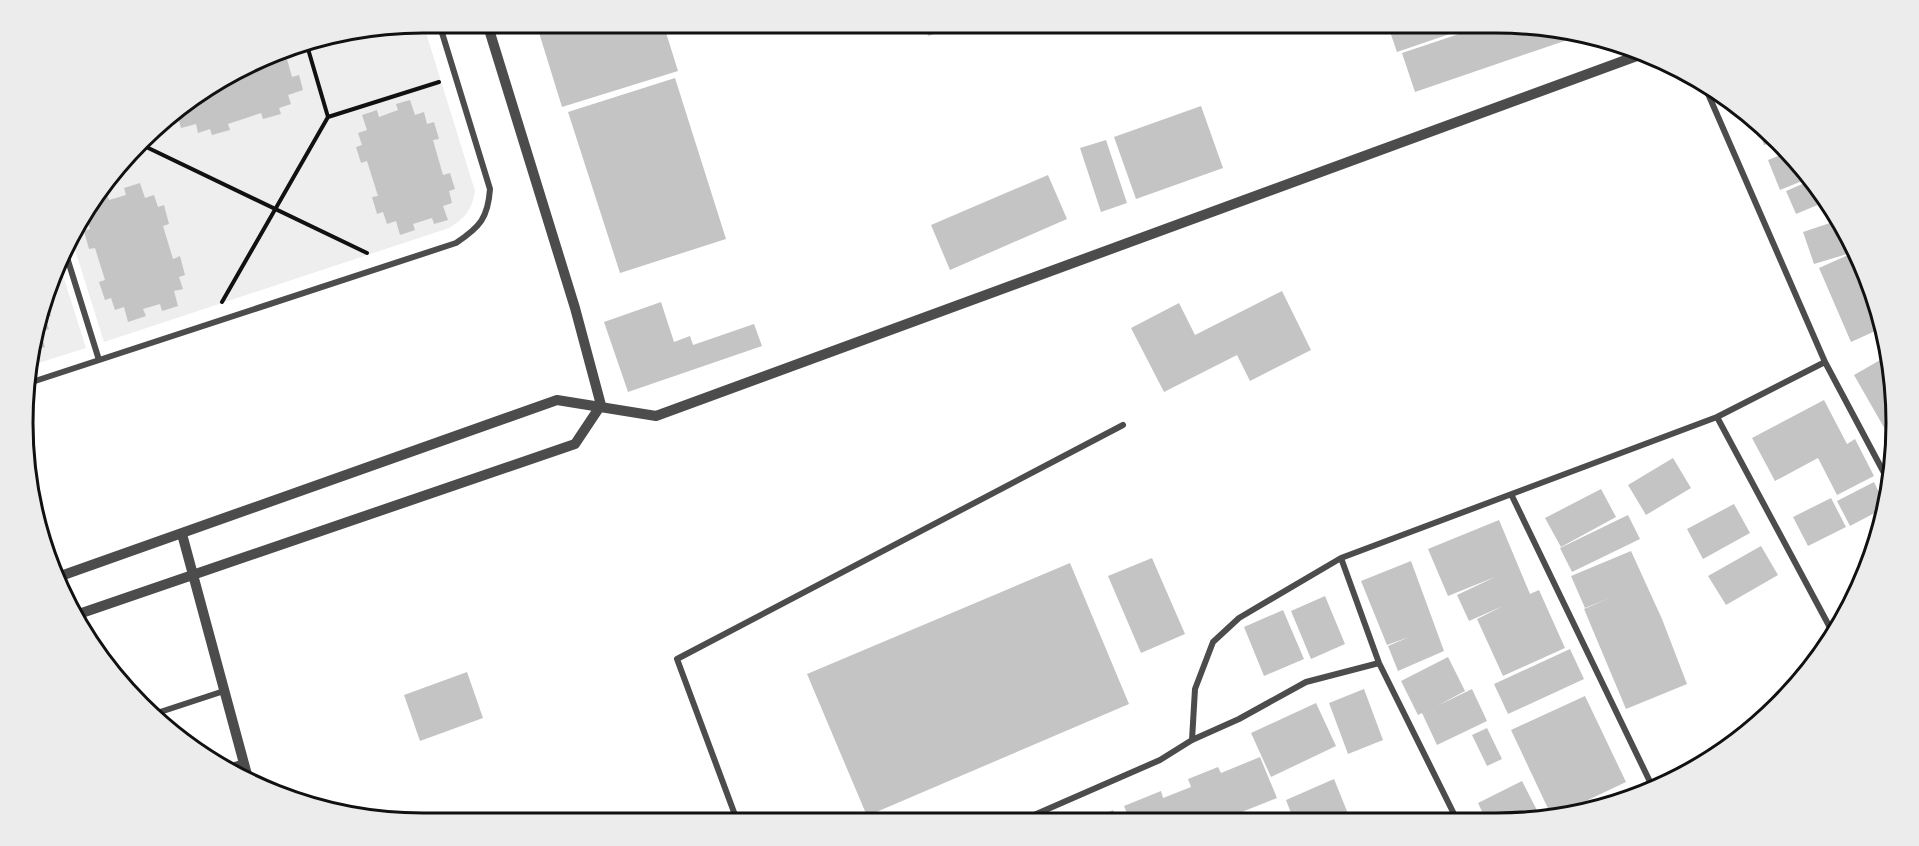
<svg xmlns="http://www.w3.org/2000/svg" width="1919" height="846" font-family="Signika,sans-serif">
  <style>
    .green { fill: #eee }
    .building { fill: #c4c4c4 }
    .lines { fill: none; stroke-linecap: round; stroke-linejoin: round }
    .path { stroke: #111; stroke-width: 4 }
    .minor { stroke: #4c4c4c; stroke-width: 6 }
    .tertiary { stroke: #4c4c4c; stroke-width: 10 }
    .rim { fill: none; stroke: #111; stroke-width: 3 }
  </style>
  <rect width="100%" height="100%" fill="#fff"/>
  <path class="green" d="M423 23 475 191C472 210 465 218 449 228L104 342 71 237 76 223 159 122 223 76 294 44Z
    M60 266 86 348 29 366 30 345Z"/>
  <path class="building" d="M536 23H663L678 71 562 107Z
    M924 23H971L928 36Z
    M1387 23H1482L1397 52Z
    M1492 23 1579 36 1415 92 1402 53Z
    M290 46 293 57 287 59 292 77 299 75 303 90 288 95 291 104 279 108 281 114 263 119 261 113 228 124 230 130 212 135 210 129 198 133 196 124 181 128 177 113 184 111 182 106 223 76Z
    M675 78 726 239 620 273 568 112Z
    M410 100 415 115 424 112 427 124 434 122 439 139 433 140 443 175 450 173 455 189 449 191 452 203 443 206 448 220 434 224 432 218 413 224 415 230 400 235 396 221 387 224 383 212 377 214 372 197 378 196 367 161 361 163 356 147 362 145 358 133 367 130 362 115 377 110 379 117 398 110 396 104Z
    M1201 106 1223 168 1136 199 1114 137Z
    M1754 118 1760 122 1778 141 1764 145Z
    M1106 140 1127 203 1101 212 1080 148Z
    M1788 152 1812 177 1780 190 1768 160Z
    M1048 175 1067 219 950 270 931 225Z
    M1814 179 1827 201 1796 214 1786 191Z
    M140 183 145 198 154 195 158 207 164 205 169 224 163 226 173 259 180 256 185 275 179 277 183 289 174 291 178 306 162 311 160 304 143 309 146 316 128 322 124 307 115 310 111 298 105 300 99 282 105 280 95 248 89 249 84 231 90 229 86 217 95 214 92 204 98 196 107 193 109 200 126 195 124 188Z
    M1839 220 1857 251 1814 264 1803 232Z
    M1857 251 1884 327 1851 342 1819 268Z
    M1282 291 1311 350 1250 381 1237 355 1164 392 1131 328 1179 303 1195 335Z
    M47 301 51 316 45 318 49 329 40 332 45 347 30 351Z
    M661 302 674 342 690 336 693 345 754 324 762 346 628 392 604 322Z
    M1889 355 1896 397 1894 445 1854 375Z
    M1824 400 1847 444 1855 439 1874 476 1837 495 1818 458 1775 481 1752 438Z
    M1673 458 1691 488 1646 515 1628 485Z
    M1874 482 1886 507 1850 526 1837 501Z
    M1601 489 1616 517 1561 547 1545 518Z
    M1831 498 1846 527 1808 546 1793 517Z
    M1734 504 1750 533 1703 559 1687 529Z
    M1628 515 1640 539 1572 572 1560 548Z
    M1499 520 1530 594 1539 590 1565 648 1503 676 1477 619 1503 606 1469 621 1457 595 1495 577 1448 596 1428 549Z
    M1761 546 1778 575 1726 605 1708 576Z
    M1631 551 1662 619 1687 684 1626 709 1584 609 1612 597 1585 608 1571 576Z
    M1152 558 1185 634 1141 653 1108 576Z
    M1411 561 1444 651 1398 671 1388 646 1409 637 1387 645 1361 581Z
    M1070 563 1129 704 867 816 807 674Z
    M1325 596 1345 644 1311 659 1291 611Z
    M1283 610 1304 659 1264 676 1244 627Z
    M1570 649 1584 679 1508 714 1494 684Z
    M1448 657 1465 691 1437 706 1472 689 1487 721 1437 745 1422 713 1418 715 1401 681Z
    M467 672 483 718 420 741 404 695Z
    M1364 689 1383 740 1348 754 1329 703Z
    M1585 696 1626 782 1552 817 1511 730Z
    M1316 703 1336 746 1271 777 1251 733Z
    M1487 728 1502 759 1487 766 1472 735Z
    M1260 757 1277 798 1219 821H1130L1124 806 1161 791 1163 798 1191 787 1188 779 1218 767 1221 773Z
    M1334 779 1351 821H1294L1286 800Z
    M1522 781 1542 820H1486L1478 803Z
    M1113 810 1118 821H1088Z"/>
  <g class="lines">
    <path class="path" d="M328 117 439 82
      M140 144 367 253
      M222 302 328 117 306 42"/>
    <path class="minor" d="M65 251 99 360
      M1825 362 1891 486
      M29 383 456 243C480 227 488 218 490 189L439 23
      M1717 417 1834 635
      M1512 496 1654 790
      M1341 558 1379 663 1457 820
      M151 715 224 691
      M1192 740 1195 689 1213 642 1239 618 1341 558 1717 417 1825 362 1702 80
      M222 769 244 762
      M1266 821 1275 818 1277 821
      M1018 822 1160 760 1192 740 1239 719 1306 682 1379 663
      M738 823 677 659 1123 425"/>
    <path class="tertiary" d="M182 534 249 782
      M55 578 557 400 656 416 1645 53
      M73 616 575 444 601 405 575 308 487 23"/>
  </g>
  <path d="M0 0H1919V846H0ZM423 33H1496A390 390 0 0 1 1886 423V423A390 390 0 0 1 1496 813H423A390 390 0 0 1 33 423V423A390 390 0 0 1 423 33Z" fill="#ececec" fill-rule="evenodd"/>
  <path class="rim" d="M423 33H1496A390 390 0 0 1 1886 423V423A390 390 0 0 1 1496 813H423A390 390 0 0 1 33 423V423A390 390 0 0 1 423 33Z"/>
</svg>
